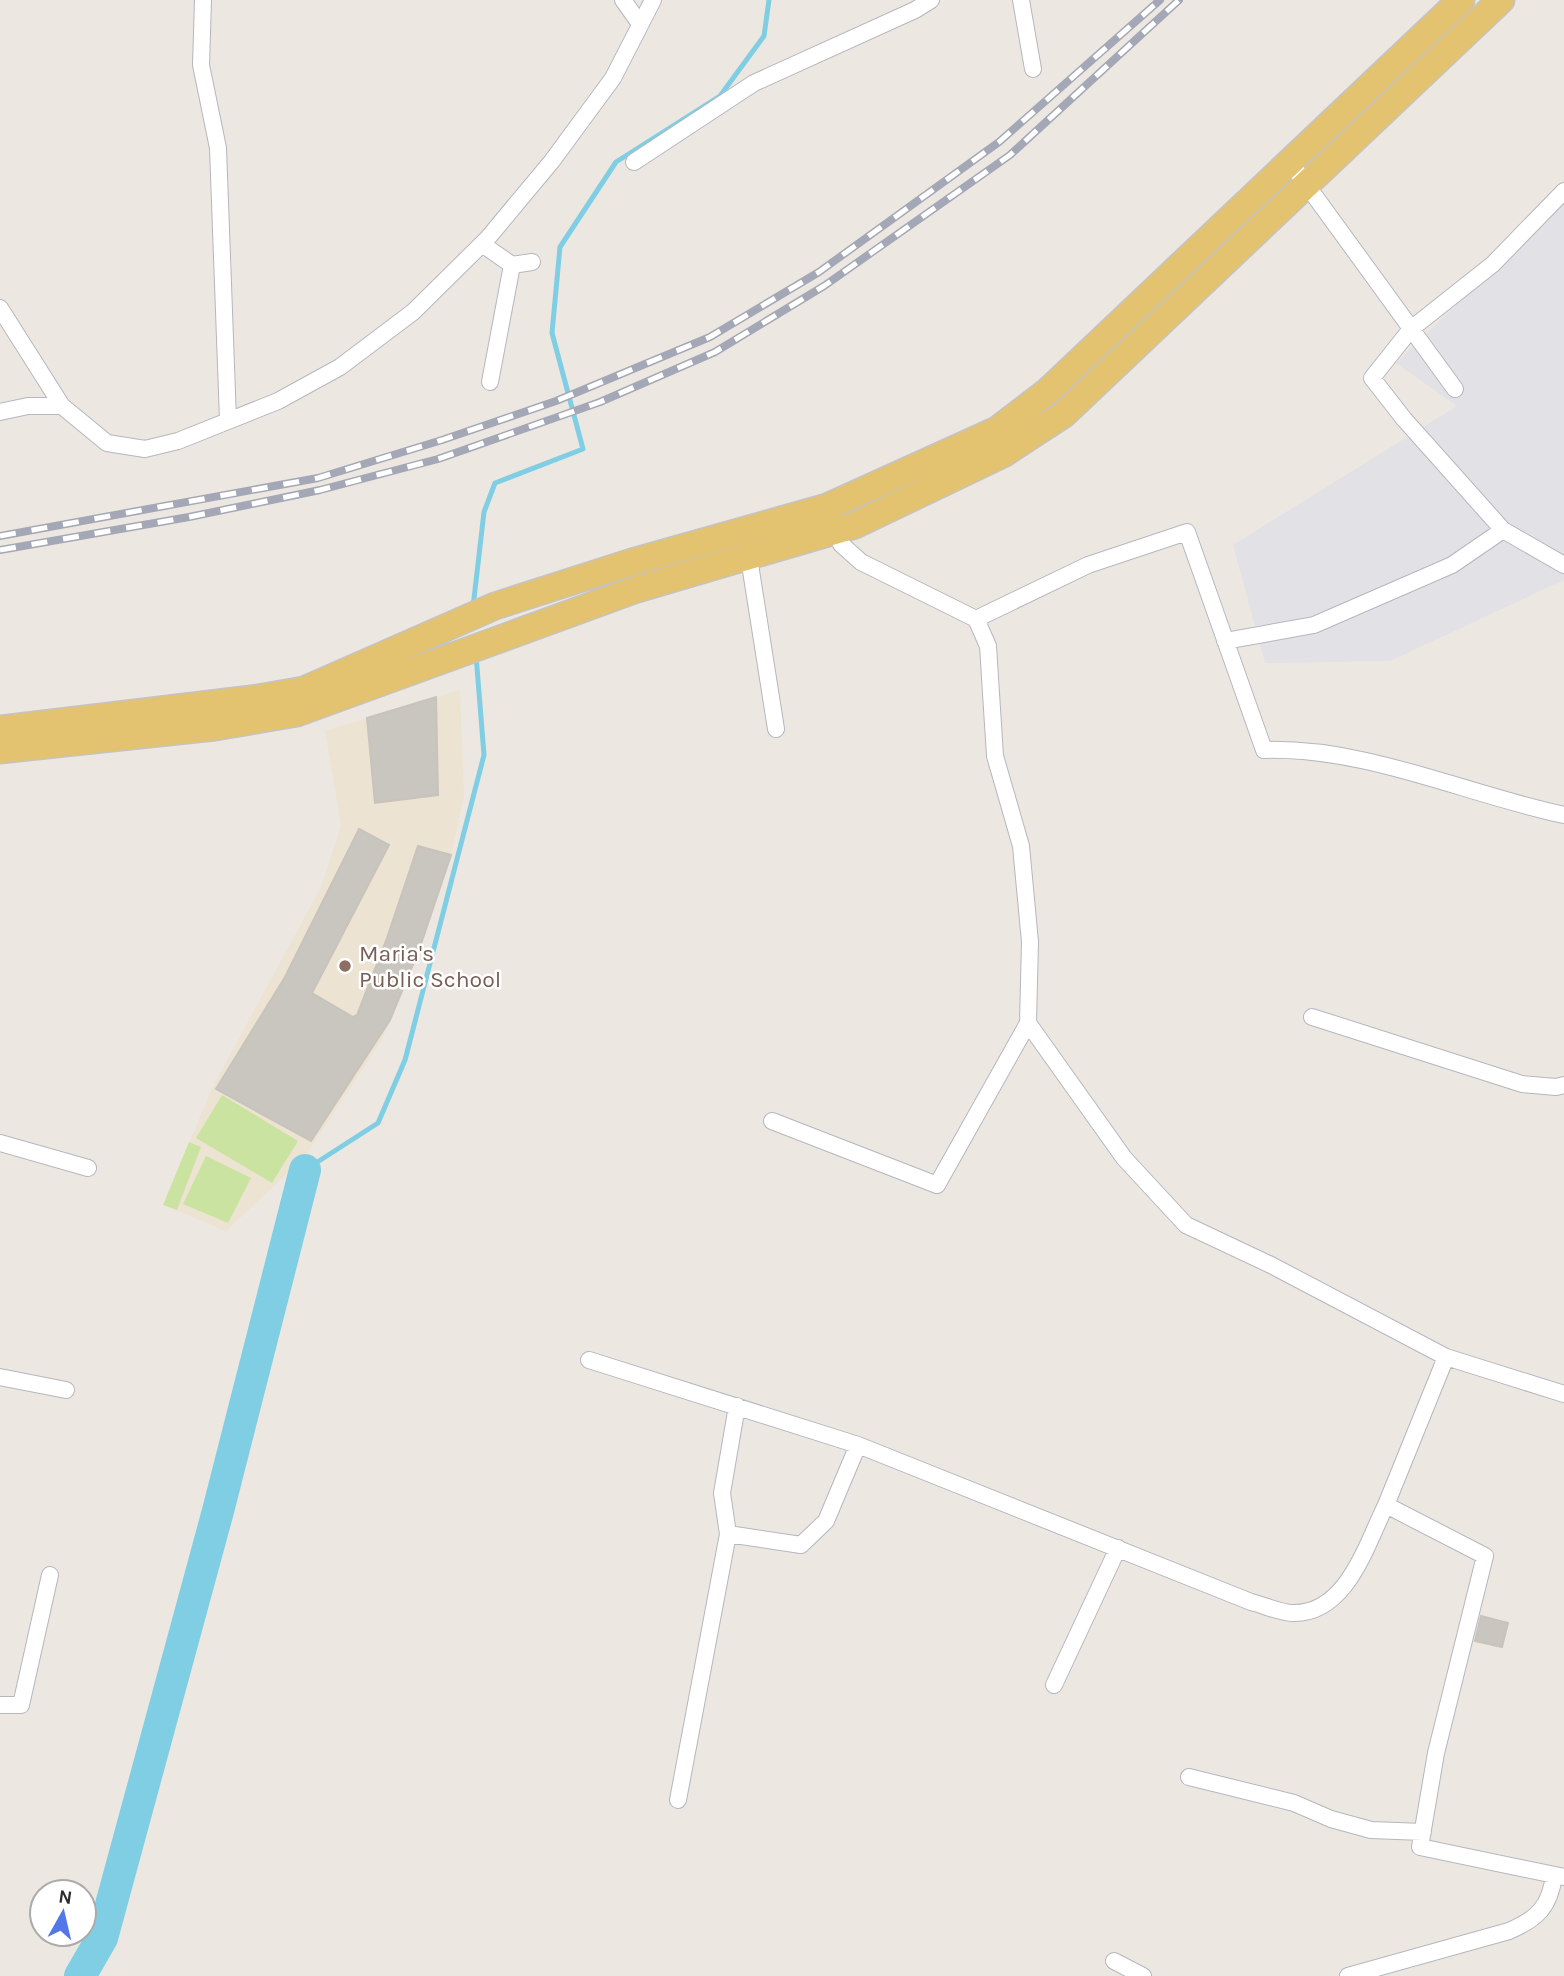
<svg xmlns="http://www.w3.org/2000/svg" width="1564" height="1976" font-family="Karla,sans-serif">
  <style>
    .industrial { fill: #e2e1e6 }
    .education { fill: #ece3d3 }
    .pitch { fill: #cbe3a1 }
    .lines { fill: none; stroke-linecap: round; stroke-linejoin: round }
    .stream { stroke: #80cee3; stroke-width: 5 }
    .river { stroke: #80cee3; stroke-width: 32 }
    .building { fill: #c9c5bf; stroke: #c8c3bb; stroke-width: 2 }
    .minor-casing { stroke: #b4b7bf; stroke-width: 18 }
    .primary-casing { stroke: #c4c4c4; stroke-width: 29 }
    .minor { stroke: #fff; stroke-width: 16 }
    .primary { stroke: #e3c270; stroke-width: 26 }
    .rail-casing { stroke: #a4a7b5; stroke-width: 8 }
    .rail { stroke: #fff; stroke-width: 5; stroke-dasharray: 16; stroke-linecap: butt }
    .education-dot { fill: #8d6e63; stroke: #fff; stroke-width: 2.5 }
    .labels { text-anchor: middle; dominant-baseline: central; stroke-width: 5; stroke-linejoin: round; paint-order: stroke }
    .education-label { font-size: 23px; fill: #785e54; stroke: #fff; text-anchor: start }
  </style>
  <rect width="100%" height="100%" fill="#ede7e1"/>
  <path class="industrial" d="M1564 201V580L1390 661 1265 663 1233 545 1457 406 1396 363Z"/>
  <path class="education" d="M460 690 464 796 451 855 421 946 382 1040 304 1158 226 1231 163 1205 212 1088 321 887 341 826 325 731Z"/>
  <path class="pitch" d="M222 1095 298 1141 272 1183 196 1138Z
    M189 1142 201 1147 177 1210 163 1205Z
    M206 1156 251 1178 228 1223 183 1204Z"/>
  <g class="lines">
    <path class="stream" d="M473 607 484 512 495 483 583 449 552 333 560 247 616 162 720 96 764 36 769 0
      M305 1170 378 1123 405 1060 484 755 476 655"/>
    <path class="river" d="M80 1976 102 1938 218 1511 305 1170"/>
  </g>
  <path class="building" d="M436 697 438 795 375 803 367 718Z
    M359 829 389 845 312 993 353 1017 357 1015 387 938 418 846 451 855 419 950 390 1020 311 1141 216 1089 285 977Z
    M1481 1616 1508 1623 1502 1647 1475 1641Z"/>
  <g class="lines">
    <defs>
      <path id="minor" d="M203 0 201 65 218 148 228 420
        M623 0 640 24
        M1021 0 1033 69
        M634 162 754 83 915 10 931 0
        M1290 162 1455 389
        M1564 191 1493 264 1411 329 1372 378 1404 419 1503 530 1564 565
        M482 244 512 265 532 262
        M0 308 62 406
        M490 382 512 265
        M0 412 28 406H62L107 443 145 449 178 441 278 401 340 367 413 312 487 239 552 161 613 78 653 0
        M833 526 841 544 861 562 976 619 988 646 995 756 1021 846 1030 942 1028 1023 1124 1158 1186 1225 1271 1265 1446 1357 1564 1394
        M749 558 776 729
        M976 619 1088 565 1187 532 1264 750C1367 747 1465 794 1564 815
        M1225 641 1314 625 1452 565 1503 530
        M1312 1017 1522 1084 1556 1087 1564 1085
        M772 1121 937 1185 1028 1023
        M0 1143 88 1168
        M1446 1357 1386 1505 1485 1556 1436 1753 1420 1847 1564 1877
        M589 1360 858 1445 1251 1602C1264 1605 1280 1613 1293 1613 1347 1614 1366 1545 1386 1505
        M0 1377 66 1390
        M728 1534 801 1545 826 1521 858 1445
        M1054 1685 1118 1548
        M0 1705H21L50 1575
        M1189 1777 1294 1803 1331 1819 1371 1830 1423 1832
        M678 1800 728 1534 722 1493 737 1406
        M1114 1961 1143 1976
        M1348 1976 1509 1931C1537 1919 1550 1907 1554 1875"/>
      <path id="primary" d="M0 729 258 698 304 690 495 606 632 562 827 507 997 430 1048 391 1461 0
        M0 750 215 727 297 713 637 589 855 525 1003 454 1064 414 1501 0"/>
    </defs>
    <use href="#minor" class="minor-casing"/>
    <use href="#primary" class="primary-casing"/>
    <use href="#minor" class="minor"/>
    <use href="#primary" class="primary"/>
    <defs>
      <path id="rail" d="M0 536 318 478 442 440 556 401 710 337 819 272 999 142 1160 0
        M0 550 189 517 320 490 438 459 600 402 715 352 824 286 1010 155 1179 0"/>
    </defs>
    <use href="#rail" class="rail-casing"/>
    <use href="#rail" class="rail"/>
  </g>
  <circle class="education-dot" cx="345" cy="966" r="7"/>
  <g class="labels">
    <g class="education-label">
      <text x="359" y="953">Maria's<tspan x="359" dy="26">Public School</tspan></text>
    </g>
  </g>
  <g transform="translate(63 1913) rotate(8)"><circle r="33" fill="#ffffff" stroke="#ababab" stroke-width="2"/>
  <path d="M0-5L12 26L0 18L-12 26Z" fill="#5377e8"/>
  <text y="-10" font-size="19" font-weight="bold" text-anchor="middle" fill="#2d2d2d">N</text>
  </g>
</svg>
